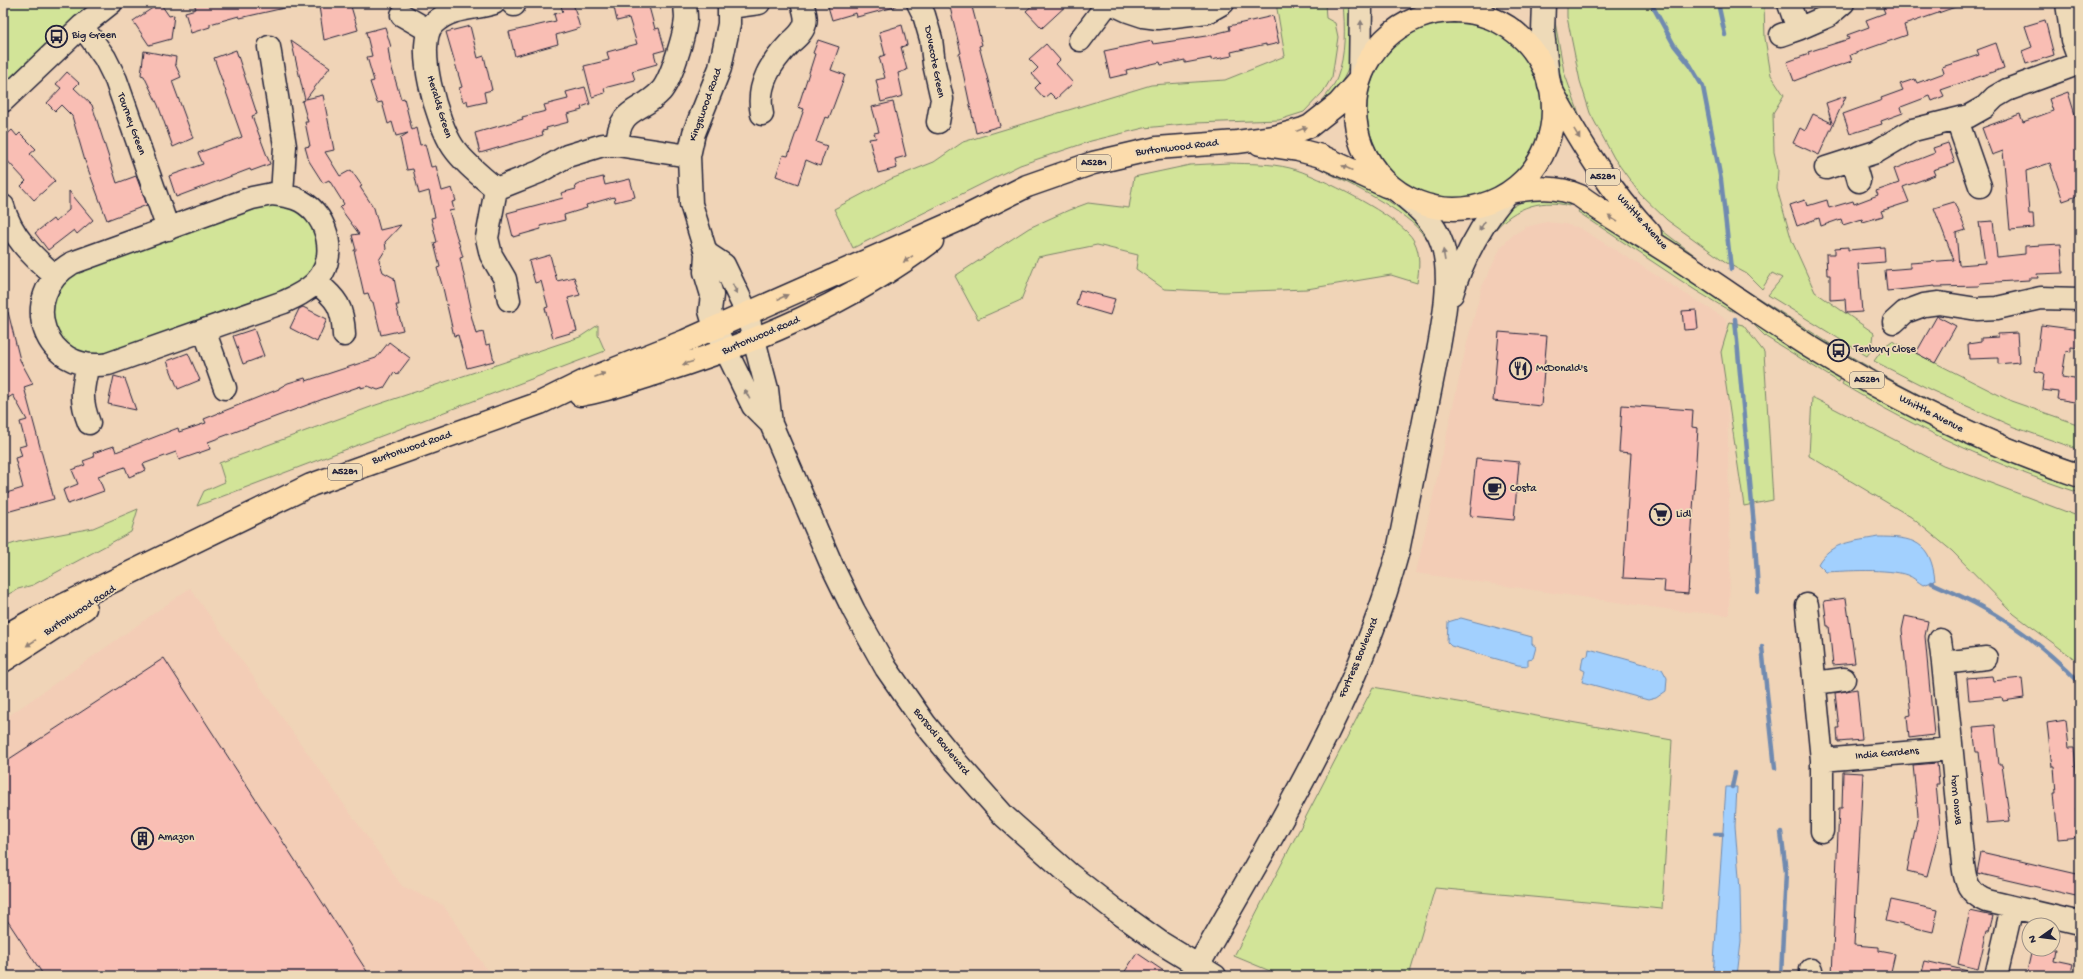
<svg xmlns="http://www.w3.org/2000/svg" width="2083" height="979" font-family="'Gochi Hand',sans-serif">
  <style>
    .built { fill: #f3cdb6 }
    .green { fill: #d2e498; stroke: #7a836a }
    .water { fill: #a2d0fe; stroke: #6f8ab0 }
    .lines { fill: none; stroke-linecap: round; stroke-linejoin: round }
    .stream { stroke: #6f8ab0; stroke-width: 4.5 }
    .building { fill: #f9beb4; stroke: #22223b }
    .minor-casing { stroke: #22223b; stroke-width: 25 }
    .major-casing { stroke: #22223b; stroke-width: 25 }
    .minor { stroke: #eedab8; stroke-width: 22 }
    .major { stroke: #fcdcac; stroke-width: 22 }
    .oneway { fill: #887e7a }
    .oneway2 { fill: #8f7f74 }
    .labels { text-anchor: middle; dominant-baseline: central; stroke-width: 3.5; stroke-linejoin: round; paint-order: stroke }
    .shield { fill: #eedab8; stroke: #5f5960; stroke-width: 1 }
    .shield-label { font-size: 10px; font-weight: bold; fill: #22223b }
    .poi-label { font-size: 11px; fill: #22223b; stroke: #eedab8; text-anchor: start }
    .street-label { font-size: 11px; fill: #22223b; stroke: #eedab8 }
  </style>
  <rect width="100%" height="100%" fill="#f0d4b7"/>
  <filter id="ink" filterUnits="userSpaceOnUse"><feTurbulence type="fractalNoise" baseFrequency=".025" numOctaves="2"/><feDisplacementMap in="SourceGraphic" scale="8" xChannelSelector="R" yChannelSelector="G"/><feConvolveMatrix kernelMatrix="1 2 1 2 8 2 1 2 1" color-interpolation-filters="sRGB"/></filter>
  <g filter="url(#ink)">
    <path class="built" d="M1546 222 1565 224 1580 228 1726 319 1730 564 1729 615 1679 611 1416 573 1467 343 1482 287 1501 247 1513 235 1526 227Z
      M190 588 402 886 443 905 491 976H3V720Z"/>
    <path class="green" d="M3 3H97L3 92Z
      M1276 3H1325L1326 18 1335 23 1338 37 1332 77 1323 92 1304 112 1279 120 1195 123 1144 128 1091 141 1020 165 853 248 834 209 891 179 934 162 963 142 1151 85 1225 80 1285 56Z
      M1343 3H1356C1353 48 1358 76 1318 106 1325 97 1333 88 1337 78 1346 55 1345 27 1343 3Z
      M1567 3H1764L1765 38 1771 75 1784 95 1773 113 1774 152 1778 169 1777 189 1792 241 1815 292 1874 333 1872 349 1867 356 1768 295 1782 278 1772 273 1762 289 1747 274 1727 263 1667 220 1640 194 1614 158 1590 113 1580 81 1567 17Z
      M1367 110a88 88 0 1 1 176 0a88 88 0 1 1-176 0Z
      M1551 22H1555L1564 72 1582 122C1560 95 1556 56 1551 22Z
      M1229 163C1249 164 1270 163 1290 168 1315 174 1403 218 1414 241 1421 254 1419 269 1417 283L1391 275 1307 289 1224 292 1164 289 1136 269 1138 255 1097 245 1038 257 1021 300 978 319 955 276 1029 228 1069 210 1088 203 1129 208 1134 177 1190 165Z
      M1323 163 1366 186 1411 216 1429 236 1425 237C1407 210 1350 185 1321 169Z
      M1538 197 1572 201 1569 206C1539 197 1509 210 1491 235L1487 232C1503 214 1513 202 1538 197Z
      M256 203 297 206 320 234 316 270 287 294 109 358 73 353 48 320 60 279Z
      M1582 205 1739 311 1738 313 1725 308 1695 290 1578 212Z
      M1643 211 1664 232 1697 257 1695 260 1651 225Z
      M1738 285 1835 347 1832 350 1736 289Z
      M1730 322 1743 325 1764 352 1773 500 1744 506 1721 352Z
      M1756 322 1842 376 1839 382 1766 337 1754 325Z
      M598 325V335L605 351 197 506 204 491 225 482 219 463 376 405 580 337Z
      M1892 341 2011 401 2080 425V450L2014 427 1933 391 1874 361 1885 346Z
      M1842 351C1917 397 1996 435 2080 463V467L1981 430 1840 355Z
      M1845 378 2080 485V493C1997 466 1917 429 1842 384Z
      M1812 397 1943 465 2080 517V663L2014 614 1952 551 1911 517 1809 456Z
      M138 509 131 532 33 585 18 589 3 597V547L18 542 93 528Z
      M1373 687 1672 740 1662 909 1435 888 1409 976H1282L1234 956Z"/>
    <path class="water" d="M1878 537C1913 537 1931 541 1935 581L1923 585C1918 582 1913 577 1907 575 1888 568 1846 571 1826 572L1818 564C1831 541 1854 542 1878 537Z
      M1461 618 1532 637V644L1536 647 1533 658 1528 659V666L1518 665 1451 646 1447 642 1448 622Z
      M1589 649 1662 669 1667 678 1666 691 1656 698 1648 700 1582 682 1585 671 1581 669 1583 657 1588 656Z
      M1726 787H1737L1735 826 1740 890 1741 942 1737 976H1713Z"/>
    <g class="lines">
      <path class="stream" d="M1651 3 1674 45 1690 65 1703 87 1721 180 1731 269
        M1718 3 1725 35
        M1735 319 1754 526 1758 592
        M1932 583C1993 609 2033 635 2080 683
        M1762 647 1775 768
        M1732 787 1735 773
        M1715 834H1722
        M1781 976 1786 872 1781 832"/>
    </g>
    <path class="building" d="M160 3 169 16 174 15 171 39 149 45 133 21Z
      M194 3H284V8L240 18 239 16 210 24V27L191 33 185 12 196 9Z
      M338 3H350L358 30 324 40 319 6Z
      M560 3H573L580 28 556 35 558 44 515 56 509 32 556 21 554 14 563 12Z
      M613 3H648L655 29 659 28 665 50 654 53 657 64 632 71 635 80 604 88 605 93 592 97 584 66 609 60 607 52 637 44 629 18 617 21Z
      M827 3H894L895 7 857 17 856 13 832 20Z
      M949 3H971L982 45 979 46 1000 126 976 133 959 54 961 53Z
      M1035 3H1069L1042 28 1026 11Z
      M1899 3H1961V5L1904 25 1907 35 1850 55 1852 61 1834 67 1833 66 1794 81 1787 62 1809 54 1808 52 1849 39 1847 35 1869 27 1866 20 1885 13 1883 8Z
      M1273 16 1279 43 1266 46V44L1231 52 1232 56 1211 60V58L1185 63V60L1161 65 1160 62 1126 70 1127 74 1110 78 1104 51 1152 41 1153 44 1206 36 1230 30 1229 26Z
      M2045 20 2054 55 2026 64 2022 51 2032 47 2025 26Z
      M902 25 907 45 901 47 907 70 898 73 903 96 881 102 876 80 885 78 879 57 885 55 879 32Z
      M470 26 478 58 484 56 492 90 484 92 486 102 468 106 467 100 463 102 459 88 462 87 446 32Z
      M385 27 391 47 388 48 390 62 401 99 404 98 412 130 416 128 420 145 425 144 431 167 436 166 442 191 452 188 456 201 452 202 454 210 449 211 463 257 460 258 471 307H469L476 334 483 332 486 345 490 344 494 361 467 368 458 335 454 336 443 288 437 268 440 267 434 243 437 242 431 218 435 217 429 191 419 194 413 169 407 170 400 138 408 133 396 136 392 122 388 124 382 102 377 103 370 82 374 81 367 57 372 56 366 32Z
      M291 40 330 67 306 99 323 95 334 150 325 152 340 176 351 170 362 186 360 187 374 208 380 230 401 225 385 242 386 249 379 260 383 272 394 278 399 305H396L403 330 381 335 373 302H371L368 293 364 294 354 250H356L352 235 359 234 340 208 344 204 329 180 323 183 309 161 305 147 310 146 305 122H308L302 101 305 100Z
      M818 40 839 47 831 70 845 75 829 118 825 117 816 142 827 146 820 166 806 160 798 184 776 176 783 155 788 156 804 109 798 107 815 54 813 53Z
      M1996 43 2004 68 1941 90 1944 96 1932 101 1930 96 1901 107 1903 113 1881 121 1882 124 1850 134 1843 114 1882 100 1881 98 1903 90 1900 84 1915 79 1917 83 1944 73 1942 67 1979 55 1977 50Z
      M1046 44 1060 60 1056 64 1073 83 1056 99 1050 93 1044 98 1035 88 1040 83 1032 74 1038 68 1029 59Z
      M236 50 257 114 252 116 270 164 251 171 250 169 176 197 169 176 203 164 198 153 242 137 214 58Z
      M144 51 176 57 175 64 181 77 172 81 193 138 173 147 158 105 144 76 141 75Z
      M67 72 79 83 74 88 92 105 117 183 136 176 147 205 107 220 85 161 72 116 61 105 55 111 47 103 61 88 56 84Z
      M585 87 590 104 581 107 582 110 567 114 569 122 546 128 547 130 542 131 543 135 480 153 475 133 523 119 522 117 546 111 544 105 568 99 566 92Z
      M2068 92 2080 131V195L2063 201 2050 163 2026 171 2029 214H2033L2034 228 2010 230 2003 151 1992 155 1982 128 2020 114 2023 122 2053 111 2049 99Z
      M1846 96 1819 155 1793 143 1800 128 1805 131 1813 114 1832 123 1826 103Z
      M893 102 906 156 895 159 897 168 878 173 869 139 876 138 874 133 879 132 872 107Z
      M12 130 17 136 20 133 36 149 30 154 55 181 34 200 21 186 26 181 3 156V138Z
      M1948 143 1955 163 1933 170 1935 175 1903 187 1909 202 1881 211 1883 216 1863 222 1862 219 1843 225 1841 219 1821 226 1819 218 1797 226 1790 205 1805 200 1807 206 1827 200 1829 208 1853 201 1854 204 1878 195 1876 191 1899 183 1894 169 1935 153 1933 148Z
      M603 177 605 185 630 179 635 197 615 202 614 197 586 205 587 208 564 215 565 220 540 226 541 229 513 237 507 213 563 198 561 193 576 189 575 186 583 182Z
      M69 191 93 220 77 234 74 230 48 250 35 233 53 219 55 222 69 210Z
      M1954 202 1966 230 1956 233 1959 265 1985 263 1979 222 1993 221 1997 257 2025 254V246L2061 244 2063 273 2037 274 2038 278H2029V280L1980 283 1979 286 1935 287V286L1887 291 1885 270 1910 268V263L1954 260 1934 208Z
      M1848 247V250L1884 247 1885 262 1858 264 1862 312 1846 313 1845 299 1830 300V275H1827L1826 254H1835V248Z
      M550 255 557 281 574 277 580 295 568 298 577 331 553 338 545 308 548 307 541 281 535 283 529 261Z
      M1080 290 1115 299 1110 315 1076 305Z
      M303 307 327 319 317 342 290 328 299 309Z
      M1696 310 1698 329 1684 330 1682 311Z
      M3 312H8L20 360 33 384 24 387 54 499 3 513V494L23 488 15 458 22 456 19 447 26 445 20 422 27 420 13 395 3 401Z
      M1937 316 1956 326 1935 363 1916 353Z
      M2041 325 2080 330V348L2071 347V352L2066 351 2062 377 2080 380V403L2057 399 2058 392 2042 390 2044 373 2035 371Z
      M254 329 264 356 243 364 233 336Z
      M1499 332 1547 336 1541 406 1493 401Z
      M2017 333 2019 362 1998 364V358L1969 359 1968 344 1981 342V338L1998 337V334Z
      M389 342 410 358 397 375 394 372 384 388 378 390 368 386 361 388V386L326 398 208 442 210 449 179 460 176 452 143 464 146 470 129 477 125 467 98 476 104 491 68 504 63 490 78 484 72 470 85 465 83 461 94 457 93 453 114 446 116 452 178 428 179 432 206 423 204 419 279 389V388L288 383 305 378 306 381 376 358Z
      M188 353 200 380 178 389 167 361Z
      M114 376 125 379 136 410 108 404Z
      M1622 405 1693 410 1692 427 1698 428 1688 594 1664 592 1665 580 1623 578 1631 453 1619 452Z
      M1476 458 1519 462 1514 520 1470 516Z
      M1846 598 1855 663 1833 665 1829 626H1827L1824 601Z
      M1905 616 1928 621 1925 636 1934 735 1909 738 1907 716 1911 715 1902 630Z
      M164 658 370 976H44L3 914V763Z
      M1992 676 1993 681 2022 678 2024 698 2003 701 2002 697 1969 700 1967 678Z
      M1857 689 1862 740 1838 742 1837 728H1839L1835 693Z
      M2066 720 2069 748H2074L2079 807 2076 808 2079 837 2058 839 2054 793H2056L2054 767H2052L2047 723Z
      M1995 725 1999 765H2002L2010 821 1987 823 1979 752H1976L1973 727Z
      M1937 763 1939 784H1936L1940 827 1927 876 1907 871 1918 815 1913 765Z
      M1843 772 1863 773 1854 945 1879 947V951L1895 954 1890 976H1832L1839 808H1842Z
      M1981 852 2077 874V877H2080V897L1977 873Z
      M1891 900 1938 910 1933 932 1886 921Z
      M1970 911 1993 916 1989 931H1987L1978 969 1958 964Z
      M2032 949H2056L2054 960 2073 964 2070 976H2026Z
      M1137 953 1171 976H1122Z
      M1925 961 1968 971 1967 976H1921Z"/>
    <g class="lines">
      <defs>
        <path id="minor" d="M494 3C472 10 453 6 434 23 413 43 438 125 453 147 464 163 481 176 496 189
          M512 3 514 5
          M729 3V24L720 68 694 133 689 156 691 204 706 253 705 272 712 295 710 311 715 328 753 406 771 424
          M918 3 924 15 931 39 934 64 942 99 938 122
          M1111 3 1128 11 1143 16 1158 18 1207 12 1223 3
          M1426 3 1446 11
          M1544 3 1543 32 1549 85
          M2067 3 2072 40 2080 62
          M730 7 759 3
          M1454 11 1481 3
          M402 15 428 30
          M82 26 105 58 116 80 168 229
          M1798 29 1828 16 1843 3
          M1781 35 1798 29 1789 4
          M1080 40 1108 3
          M269 47 285 146 282 195
          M1360 77 1361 3
          M3 101 82 26 111 3
          M762 114C756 85 771 63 790 43 796 38 803 32 805 24 807 17 804 10 802 3
          M1957 120 1980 186
          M617 145C619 106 640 114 661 91 671 80 685 34 686 18 686 13 685 8 685 3
          M1853 160 1859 181
          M1826 168 1876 152 1913 130 1969 116 1985 107 1995 97 2007 90 2080 63
          M496 189 539 172 567 156 603 145H617L689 156
          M496 189 487 238 491 255 505 279 509 300
          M272 194C282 195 292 196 301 201 330 217 338 260 315 283 306 292 295 297 284 302L108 364C44 375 16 296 72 263L252 198Z
          M3 206C11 236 32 256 55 276
          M706 253 724 265 747 313 767 389 771 424 833 568 854 611 886 668 925 724 957 763 1004 816 1069 874 1115 910 1161 943 1215 976
          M316 282C337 299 343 307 344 335
          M1452 294C1463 257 1481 225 1506 195
          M1894 322 1905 312 1924 305 1939 303 1977 309 1997 308 2041 298 2080 299
          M204 330 225 388
          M88 365C82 389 80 400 89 423
          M1807 605 1822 760V831
          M1940 640 1943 663 1986 658
          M1943 663 1963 864C1965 882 1969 894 1987 901L2080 923
          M1815 683 1844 679
          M1822 760 1951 749
          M1198 966C1273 834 1359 699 1398 551L1439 346C1445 313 1455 259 1435 229 1428 217 1417 207 1406 198
          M1811 976V970
          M1996 976 2012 907"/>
        <path id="major" d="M1355 110a99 99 0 1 1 198 0a99 99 0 1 1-198 0Z
          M1553 93C1581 143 1610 191 1650 233
          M1260 144 1298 150 1321 156 1386 186
          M1510 192C1534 188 1557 185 1580 196 1609 217 1641 235 1672 255 1718 285 1763 317 1810 347 1895 400 1985 444 2080 476
          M580 395C607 391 633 381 658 373 756 342 851 303 932 241
          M3 637 35 619 311 485 540 403 587 380 685 341 961 219 1027 186 1093 163 1157 148 1237 142 1274 137 1303 129 1310 126 1339 103 1359 80
          M3 661 85 608"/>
      </defs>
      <use href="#minor" class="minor-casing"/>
      <use href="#major" class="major-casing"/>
      <use href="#minor" class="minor"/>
      <use href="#major" class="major"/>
    </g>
    <defs><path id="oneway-solid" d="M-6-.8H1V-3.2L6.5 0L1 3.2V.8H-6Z"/></defs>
    <g class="oneway">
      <use href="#oneway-solid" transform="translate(1361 26) rotate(-89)"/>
      <use href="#oneway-solid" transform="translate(1482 226) rotate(123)"/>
      <use href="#oneway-solid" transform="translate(1444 255) rotate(-99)"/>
      <use href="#oneway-solid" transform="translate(735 289) rotate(64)"/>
      <use href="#oneway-solid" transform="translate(747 394) rotate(-118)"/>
    </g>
    <g class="oneway2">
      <use href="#oneway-solid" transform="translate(1302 129) rotate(-21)"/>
      <use href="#oneway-solid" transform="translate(1577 134) rotate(59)"/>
      <use href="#oneway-solid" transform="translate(1347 168) rotate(-155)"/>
      <use href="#oneway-solid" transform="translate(1613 219) rotate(-148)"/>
      <use href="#oneway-solid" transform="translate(908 259) rotate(146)"/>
      <use href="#oneway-solid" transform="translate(783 297) rotate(-24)"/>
      <use href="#oneway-solid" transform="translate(688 363) rotate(163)"/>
      <use href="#oneway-solid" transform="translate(600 375) rotate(-21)"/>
      <use href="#oneway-solid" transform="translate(31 643) rotate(147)"/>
    </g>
  </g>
  <defs>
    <symbol id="bus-ring" viewBox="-11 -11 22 22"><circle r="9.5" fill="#eedab8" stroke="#22223b" stroke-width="1.5"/><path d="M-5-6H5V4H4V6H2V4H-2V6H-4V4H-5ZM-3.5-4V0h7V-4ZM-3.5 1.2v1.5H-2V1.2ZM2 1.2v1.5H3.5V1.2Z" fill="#22223b"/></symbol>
    <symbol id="restaurant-ring" viewBox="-11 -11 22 22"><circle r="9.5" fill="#eedab8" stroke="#22223b" stroke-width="1.5"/><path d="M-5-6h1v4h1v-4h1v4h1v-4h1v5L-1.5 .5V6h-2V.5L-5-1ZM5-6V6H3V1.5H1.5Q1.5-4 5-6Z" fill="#22223b"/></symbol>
    <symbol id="cafe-ring" viewBox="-11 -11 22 22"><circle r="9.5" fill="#eedab8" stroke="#22223b" stroke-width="1.5"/><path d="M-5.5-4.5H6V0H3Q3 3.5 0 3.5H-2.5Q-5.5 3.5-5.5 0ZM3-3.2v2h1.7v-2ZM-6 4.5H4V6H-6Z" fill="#22223b"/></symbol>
    <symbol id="supermarket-ring" viewBox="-11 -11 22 22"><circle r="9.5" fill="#eedab8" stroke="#22223b" stroke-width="1.5"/><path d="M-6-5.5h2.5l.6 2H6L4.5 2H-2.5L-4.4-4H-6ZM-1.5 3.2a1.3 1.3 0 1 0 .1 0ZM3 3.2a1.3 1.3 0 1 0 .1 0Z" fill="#22223b"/></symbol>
    <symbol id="building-ring" viewBox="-11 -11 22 22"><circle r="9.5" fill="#eedab8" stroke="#22223b" stroke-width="1.5"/><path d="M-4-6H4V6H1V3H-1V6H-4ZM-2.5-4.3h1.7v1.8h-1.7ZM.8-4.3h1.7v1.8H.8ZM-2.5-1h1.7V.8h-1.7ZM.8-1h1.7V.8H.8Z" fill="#22223b"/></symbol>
  </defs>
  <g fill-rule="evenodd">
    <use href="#bus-ring" x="44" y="24" width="25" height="25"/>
    <use href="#bus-ring" x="1826" y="338" width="25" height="25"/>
    <use href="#restaurant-ring" x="1508" y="356" width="25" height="25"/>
    <use href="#cafe-ring" x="1482" y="476" width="25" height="25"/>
    <use href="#supermarket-ring" x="1648" y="502" width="25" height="25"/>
    <use href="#building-ring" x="130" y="826" width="25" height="25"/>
  </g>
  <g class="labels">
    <g class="shield">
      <rect x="1077" y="155" width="34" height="16" rx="3"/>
      <rect x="1586" y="169" width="34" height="16" rx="3"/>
      <rect x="1850" y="372" width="34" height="16" rx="3"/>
      <rect x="328" y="464" width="34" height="16" rx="3"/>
    </g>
    <g class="shield-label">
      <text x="1094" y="163">A5281</text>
      <text x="1603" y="177">A5281</text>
      <text x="1867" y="380">A5281</text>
      <text x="345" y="472">A5281</text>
    </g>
    <g class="poi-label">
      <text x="72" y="36">Big Green</text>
      <text x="1854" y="350">Tenbury Close</text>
      <text x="1536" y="369">McDonald's</text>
      <text x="1510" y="489">Costa</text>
      <text x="1676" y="515">Lidl</text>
      <text x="158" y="838">Amazon</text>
    </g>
    <g class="street-label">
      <text transform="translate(934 62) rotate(79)">Dovecote Green</text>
      <text transform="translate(706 105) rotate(-70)">Kingswood Road</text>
      <text transform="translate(439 107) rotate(73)">Heralds Green</text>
      <text transform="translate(131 124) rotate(70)">Tourney Green</text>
      <text transform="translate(1177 148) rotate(-7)">Burtonwood Road</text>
      <text transform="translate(1642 222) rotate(48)">Whittle Avenue</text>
      <text transform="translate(761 336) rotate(-23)">Burtonwood Road</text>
      <text transform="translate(1931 414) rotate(27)">Whittle Avenue</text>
      <text transform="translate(412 448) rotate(-19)">Burtonwood Road</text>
      <text transform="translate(80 611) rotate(-33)">Burtonwood Road</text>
      <text transform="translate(1359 658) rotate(-67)">Fortress Boulevard</text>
      <text transform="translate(941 742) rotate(51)">Borsodi Boulevard</text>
      <text transform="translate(1887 754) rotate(-5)">India Gardens</text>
      <text transform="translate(1956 800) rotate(-96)">Bravo Way</text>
    </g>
  </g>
  <rect width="2083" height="979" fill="none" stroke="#eedab8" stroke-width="16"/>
  <rect x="8" y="8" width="2067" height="963" fill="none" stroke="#22223b" stroke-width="1.5" filter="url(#ink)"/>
  <g transform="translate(2041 937) rotate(256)"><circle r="19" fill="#eedab8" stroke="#9c9086"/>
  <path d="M0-3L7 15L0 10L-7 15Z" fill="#22223b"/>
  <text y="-6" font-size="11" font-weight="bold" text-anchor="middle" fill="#22223b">N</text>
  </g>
</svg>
